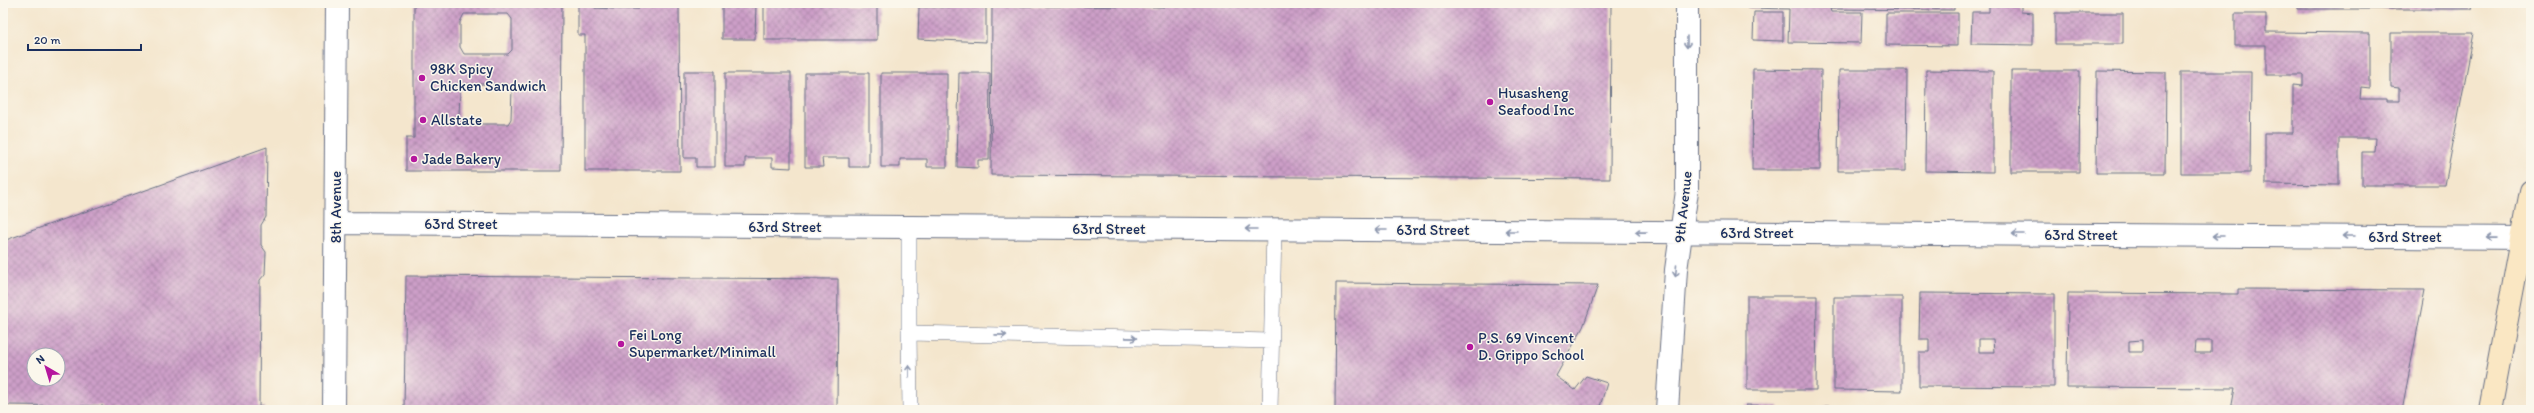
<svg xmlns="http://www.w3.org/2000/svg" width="2534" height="413" font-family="Itim,sans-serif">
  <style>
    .building { fill: url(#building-cross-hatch); fill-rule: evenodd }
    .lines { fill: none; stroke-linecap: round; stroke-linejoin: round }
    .service-casing { stroke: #676f85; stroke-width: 16 }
    .minor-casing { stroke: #676f85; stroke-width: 24 }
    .secondary-casing { stroke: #676f85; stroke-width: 24 }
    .service { stroke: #fff; stroke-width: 15 }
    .minor { stroke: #fff; stroke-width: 22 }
    .secondary { stroke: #fae7c3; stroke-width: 22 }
    .oneway { stroke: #8d97ae }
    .poi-dot { fill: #b5179e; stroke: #fbf7ec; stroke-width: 1.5 }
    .labels { text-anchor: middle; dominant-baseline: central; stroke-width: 3; stroke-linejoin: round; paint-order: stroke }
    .poi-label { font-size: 15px; fill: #1b2f5e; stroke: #fbf7ec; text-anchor: start }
    .street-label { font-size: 15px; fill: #1b2f5e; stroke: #fbf7ec }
  </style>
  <defs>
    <pattern id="building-cross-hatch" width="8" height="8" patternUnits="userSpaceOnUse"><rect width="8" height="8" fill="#cd9fc8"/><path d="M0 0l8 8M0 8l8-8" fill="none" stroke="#a682a6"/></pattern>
  </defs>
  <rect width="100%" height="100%" fill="#fbf7ec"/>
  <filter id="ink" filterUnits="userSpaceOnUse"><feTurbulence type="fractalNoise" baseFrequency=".025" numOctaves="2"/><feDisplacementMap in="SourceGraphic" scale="8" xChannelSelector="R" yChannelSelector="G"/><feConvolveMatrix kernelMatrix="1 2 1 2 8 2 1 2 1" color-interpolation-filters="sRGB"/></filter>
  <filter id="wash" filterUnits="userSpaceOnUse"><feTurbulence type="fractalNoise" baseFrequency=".012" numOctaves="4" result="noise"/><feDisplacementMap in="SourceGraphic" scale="16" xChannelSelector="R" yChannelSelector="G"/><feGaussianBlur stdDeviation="0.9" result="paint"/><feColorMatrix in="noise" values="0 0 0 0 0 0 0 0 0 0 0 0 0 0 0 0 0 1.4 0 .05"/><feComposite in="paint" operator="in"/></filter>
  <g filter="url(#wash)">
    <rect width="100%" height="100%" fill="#f4e6cd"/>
    <g id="blocks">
      <path class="building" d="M414 3H562L561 171H406V138H414ZM464 14H508L512 19V50L508 54H464L460 47V22ZM464 84H508L512 89 511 119 508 124H464L459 116 460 91Z
        M578 3H595V8L616 9H639L638 3H679L680 171H585V35H578Z
        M1164 3H1611L1610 179 991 175 992 6 1164 7Z
        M1748 3H1954V10L1830 9 1831 12H1862L1861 43 1788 42 1789 9 1748 8Z
        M1989 3H2021V12L2033 13V45L1971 44 1972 12H1989Z
        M2297 3H2473L2472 9H2297Z
        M722 4H756L755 39H722Z
        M764 4H877V40H764Z
        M919 7H986V42L918 39Z
        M1754 12H1783V41L1753 40Z
        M1886 13H1958V46L1886 45Z
        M2055 13H2123V44H2055Z
        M2235 14H2266V32L2370 33V88L2361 87 2360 99H2387V101H2399V88L2391 87V33H2474L2445 185H2362V152H2374L2375 138H2339V185L2265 184V133H2293V85L2303 86V75H2266V45H2235Z
        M1753 69 1821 70 1820 170H1752Z
        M1839 70H1907L1906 171H1838Z
        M1926 70 1993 71V172L1925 171Z
        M684 71H715V167H696V158H684Z
        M2011 71H2080L2079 172H2011Z
        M2097 71 2166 72 2165 173H2096Z
        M2181 72H2251L2250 173H2181Z
        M725 73H791V168L772 167V158H745V167H725Z
        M805 73H869V167H849V158H822L823 167H805Z
        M881 73H947V167H927V159H900V167H881Z
        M959 73H990L989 160H978V168L957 167Z
        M267 147 266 217 261 225V245L266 252 265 274 260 280 259 407H265V410H103V406L3 405V241ZM34 355H58V379H34Z
        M406 276 838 279 837 410H404Z
        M1336 283 1598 285 1583 327 1556 376 1575 390 1586 376 1607 383 1599 410H1335Z
        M2238 289 2425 290 2402 410H2231L2235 388 2067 387 2068 293 2238 294ZM2142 340V352H2129V341ZM2196 341H2211V353H2195Z
        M1920 293 2054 294V387L1919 386V352H1929V339H1919ZM1979 339H1993L1994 352H1979Z
        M1747 296H1817L1816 390H1747Z
        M1834 297H1902V391L1834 390Z
        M1746 405 1779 406V410H1746Z
        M1825 406 1855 407V410H1825Z"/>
    </g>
  </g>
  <g filter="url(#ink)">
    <use href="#blocks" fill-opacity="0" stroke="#676f85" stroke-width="1"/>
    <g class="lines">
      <defs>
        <path id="service" d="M909 333V228
          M910 410 909 333 1272 341
          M1270 410 1274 229"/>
        <path id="minor" d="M336 223 2531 238
          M334 410 337 3
          M1667 410 1676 270 1687 191V3"/>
        <path id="secondary" d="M2490 410 2531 191"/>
      </defs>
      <use href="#service" class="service-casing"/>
      <use href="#minor" class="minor-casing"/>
      <use href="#secondary" class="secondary-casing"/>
      <use href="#service" class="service"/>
      <use href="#minor" class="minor"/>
      <use href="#secondary" class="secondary"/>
    </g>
    <defs><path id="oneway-shaft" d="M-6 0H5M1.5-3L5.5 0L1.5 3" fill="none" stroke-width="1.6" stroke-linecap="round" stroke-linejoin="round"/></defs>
    <g class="oneway">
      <use href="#oneway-shaft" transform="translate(1687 42) rotate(90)"/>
      <use href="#oneway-shaft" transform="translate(1251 229) rotate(-180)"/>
      <use href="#oneway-shaft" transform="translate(1381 230) rotate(-180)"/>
      <use href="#oneway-shaft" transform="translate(1511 231) rotate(-180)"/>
      <use href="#oneway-shaft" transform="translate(1641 232) rotate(-179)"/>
      <use href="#oneway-shaft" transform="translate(2018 234) rotate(-180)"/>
      <use href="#oneway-shaft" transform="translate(2218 236) rotate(-180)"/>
      <use href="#oneway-shaft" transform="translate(2348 236) rotate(-180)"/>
      <use href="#oneway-shaft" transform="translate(2492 238) rotate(-179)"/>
      <use href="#oneway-shaft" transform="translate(1676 271) rotate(95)"/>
      <use href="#oneway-shaft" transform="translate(1001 335) rotate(1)"/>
      <use href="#oneway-shaft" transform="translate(1131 338) rotate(1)"/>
      <use href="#oneway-shaft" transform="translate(909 371) rotate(-90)"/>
    </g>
  </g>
  <g class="poi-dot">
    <circle cx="422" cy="78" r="4"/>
    <circle cx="1490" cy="102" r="4"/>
    <circle cx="423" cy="120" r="4"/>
    <circle cx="414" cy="159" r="4"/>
    <circle cx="621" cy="344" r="4"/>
    <circle cx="1470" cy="347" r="4"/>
  </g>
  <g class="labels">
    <g class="poi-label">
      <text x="430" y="69">98K Spicy<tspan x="430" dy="17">Chicken Sandwich</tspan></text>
      <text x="1498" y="93">Husasheng<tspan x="1498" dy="17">Seafood Inc</tspan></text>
      <text x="431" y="120">Allstate</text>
      <text x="422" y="159">Jade Bakery</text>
      <text x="629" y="335">Fei Long<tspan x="629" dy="17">Supermarket/Minimall</tspan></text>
      <text x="1478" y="338">P.S. 69 Vincent<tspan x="1478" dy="17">D. Grippo School</tspan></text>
    </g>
    <g class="street-label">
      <text transform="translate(336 207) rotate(-90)">8th Avenue</text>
      <text transform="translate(1683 207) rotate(-84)">9th Avenue</text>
      <text x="461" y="224">63rd Street</text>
      <text x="785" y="227">63rd Street</text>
      <text x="1109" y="229">63rd Street</text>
      <text x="1433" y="230">63rd Street</text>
      <text x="1757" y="233">63rd Street</text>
      <text x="2081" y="235">63rd Street</text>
      <text x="2405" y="237">63rd Street</text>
    </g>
  </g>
  <rect width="2534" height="413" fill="none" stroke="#fbf7ec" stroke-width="16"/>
  <g transform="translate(46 367) rotate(322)"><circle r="19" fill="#fbf7ec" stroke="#a1a7b3"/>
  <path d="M0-3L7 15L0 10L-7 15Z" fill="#b5179e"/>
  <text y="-6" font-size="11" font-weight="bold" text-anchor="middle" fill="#1b2f5e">N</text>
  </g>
  <path d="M28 44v6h113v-6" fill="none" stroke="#1b2f5e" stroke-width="2"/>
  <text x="34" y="44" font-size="12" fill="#1b2f5e" stroke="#fbf7ec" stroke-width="3" paint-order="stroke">20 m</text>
</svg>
